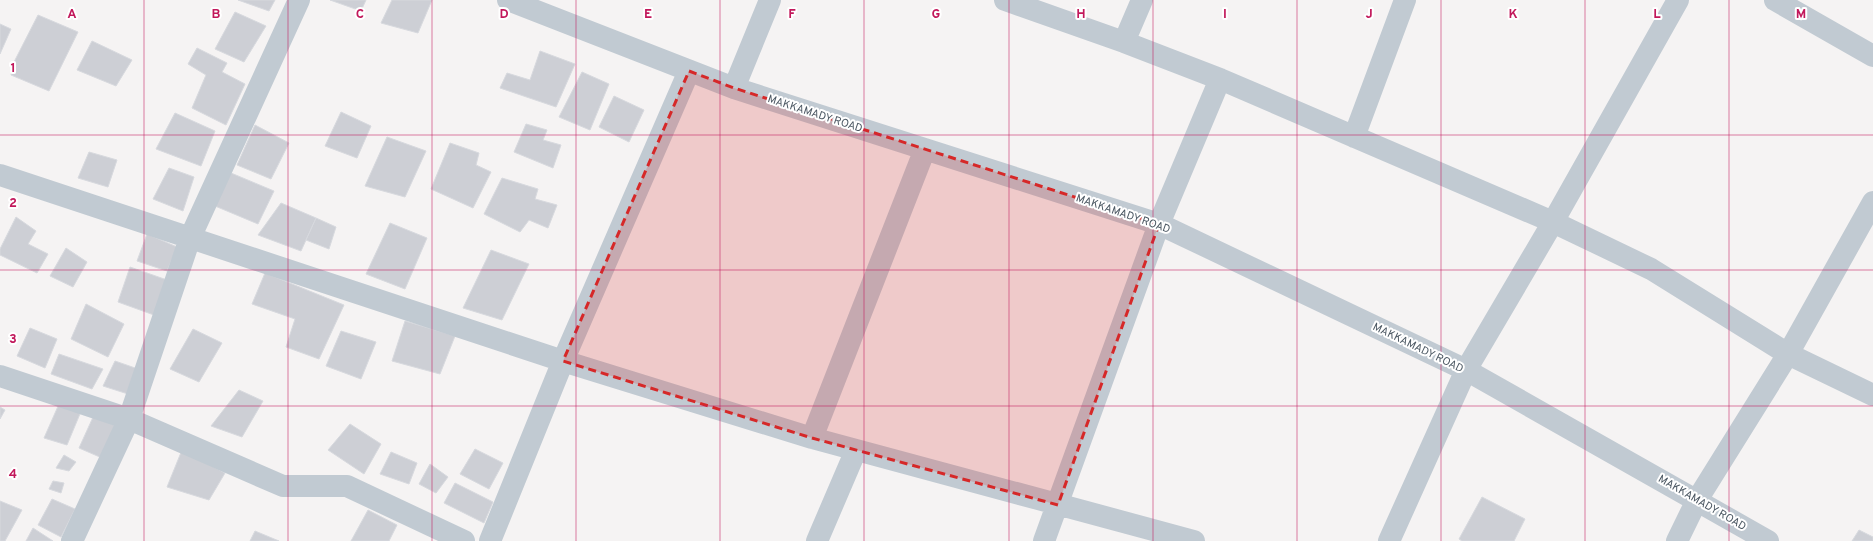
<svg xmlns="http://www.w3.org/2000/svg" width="1873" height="541" font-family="Overpass,sans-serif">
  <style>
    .building { fill: #cdcfd5; stroke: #d7d9de }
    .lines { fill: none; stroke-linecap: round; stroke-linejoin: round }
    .minor { stroke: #c1cad2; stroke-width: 22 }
    .marked { fill: #d62828; fill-opacity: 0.2; stroke: #d62828; stroke-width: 3; stroke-dasharray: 8 5; stroke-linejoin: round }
    .grid { fill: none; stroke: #c2185b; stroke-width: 1; stroke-opacity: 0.55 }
    .labels { text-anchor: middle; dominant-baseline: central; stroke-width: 4; stroke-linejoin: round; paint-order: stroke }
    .street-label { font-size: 11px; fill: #4a5661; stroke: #fff }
    .grid-label { font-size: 13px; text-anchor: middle; font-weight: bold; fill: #c2185b; stroke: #fff; stroke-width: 4; stroke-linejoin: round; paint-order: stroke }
  </style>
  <rect width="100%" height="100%" fill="#f5f3f3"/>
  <path class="building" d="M238 0H275L269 11Z
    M330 0H366L361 11Z
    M392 0H432L418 33 381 23Z
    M235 12 266 26 244 62 215 49Z
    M38 15 78 32 49 91 11 75 14 62Z
    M0 24 11 29 0 54Z
    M92 41 132 60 116 86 77 70Z
    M197 48 227 63 222 72 245 84 226 125 192 108 206 75 188 64Z
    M540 51 575 64 556 107 500 88 507 73 530 80Z
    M582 72 609 84 590 130 559 117Z
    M614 96 644 110 629 142 599 127Z
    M341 112 371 126 357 158 325 146Z
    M175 113 215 131 201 166 156 149Z
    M526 124 547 130 543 140 561 145 553 168 514 152Z
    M255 125 289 143 271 179 237 165Z
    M387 137 426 151 405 197 365 186Z
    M450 143 479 153 476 165 491 172 473 208 431 189Z
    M89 152 117 160 108 187 78 178Z
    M169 168 194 177 183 211 153 199Z
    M231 173 274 191 258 224 215 206Z
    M502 178 538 189 535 199 557 205 548 228 529 220 520 232 484 214Z
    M281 203 316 218 301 251 258 235Z
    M16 217 36 231 28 244 48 254 37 273 0 255V249Z
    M316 218 336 227 329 249 306 240Z
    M390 223 427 238 405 289 366 274Z
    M147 234 177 247 167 271 137 261Z
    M66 248 87 262 73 287 50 276Z
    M491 250 529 264 502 320 463 308Z
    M130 267 167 280 154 315 118 302Z
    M265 273 344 305 319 359 286 347 295 319 252 304Z
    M86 304 124 324 108 357 71 339Z
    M405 321 455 336 440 374 392 361Z
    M30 328 57 339 45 368 17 356Z
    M193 329 222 343 199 382 170 369Z
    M341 331 376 342 361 379 326 366Z
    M59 354 103 369 92 389 51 374Z
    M115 361 138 369 128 394 103 386Z
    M239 390 263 401 242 437 211 426Z
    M59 404 82 409 67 445 44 438Z
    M0 407 5 410 0 419Z
    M94 415 124 430 109 461 79 448Z
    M350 424 381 444 364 474 328 450Z
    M475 449 503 463 489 489 460 474Z
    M182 450 225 473 209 500 167 487Z
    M391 452 417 463 409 484 380 474Z
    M64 455 76 462 69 471 56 468Z
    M430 464 448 477 436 493 419 484Z
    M53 481 64 483 61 493 49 489Z
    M455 483 493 502 484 523 444 503Z
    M1482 497 1525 519 1514 541H1462L1459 539Z
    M52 499 75 509 61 537 38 525Z
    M0 501 22 510 5 541H0Z
    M368 510 397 525 389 541H351Z
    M33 528 53 541H26Z
    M1859 530 1873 537V541H1852Z
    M255 531 279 541H250Z"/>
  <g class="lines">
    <path class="minor" d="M508 0 734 88 1159 224 1466 370 1768 541
      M1005 0 1124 42 1220 79 1553 222 1651 269 1788 354 1873 395
      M1775 0 1873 56
      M1124 42 1142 0
      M734 88 770 0
      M1354 137 1405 0
      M0 175 563 361 812 438 1194 541
      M0 376 129 419 283 486H347L464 541
      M812 438 925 149
      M72 541 129 419 190 238 299 0
      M490 541 563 361 689 71
      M817 541 856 450
      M1044 541 1159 224 1220 79
      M1389 541 1466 370 1553 222 1678 0
      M1677 541 1697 500 1788 354 1873 202"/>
  </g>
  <path class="marked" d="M689 71 734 88 1159 224 1058 505 812 438 563 361Z"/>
  <path class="grid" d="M144 0V541M288 0V541M432 0V541M576 0V541M720 0V541M864 0V541M1009 0V541M1153 0V541M1297 0V541M1441 0V541M1585 0V541M1729 0V541M0 135H1873M0 270H1873M0 406H1873"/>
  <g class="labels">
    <g class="street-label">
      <text transform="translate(815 114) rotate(18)">MAKKAMADY ROAD</text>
      <text transform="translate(1123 214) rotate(19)">MAKKAMADY ROAD</text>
      <text transform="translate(1418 348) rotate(26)">MAKKAMADY ROAD</text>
      <text transform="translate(1702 503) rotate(30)">MAKKAMADY ROAD</text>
    </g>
  </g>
  <g class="grid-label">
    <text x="72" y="18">A</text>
    <text x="216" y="18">B</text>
    <text x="360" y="18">C</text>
    <text x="504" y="18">D</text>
    <text x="648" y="18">E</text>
    <text x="792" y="18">F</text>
    <text x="936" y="18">G</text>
    <text x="1081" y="18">H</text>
    <text x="1225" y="18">I</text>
    <text x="1369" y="18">J</text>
    <text x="1513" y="18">K</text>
    <text x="1657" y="18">L</text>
    <text x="1801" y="18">M</text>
    <text x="13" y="72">1</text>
    <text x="13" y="207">2</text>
    <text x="13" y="343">3</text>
    <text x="13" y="478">4</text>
  </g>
</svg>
